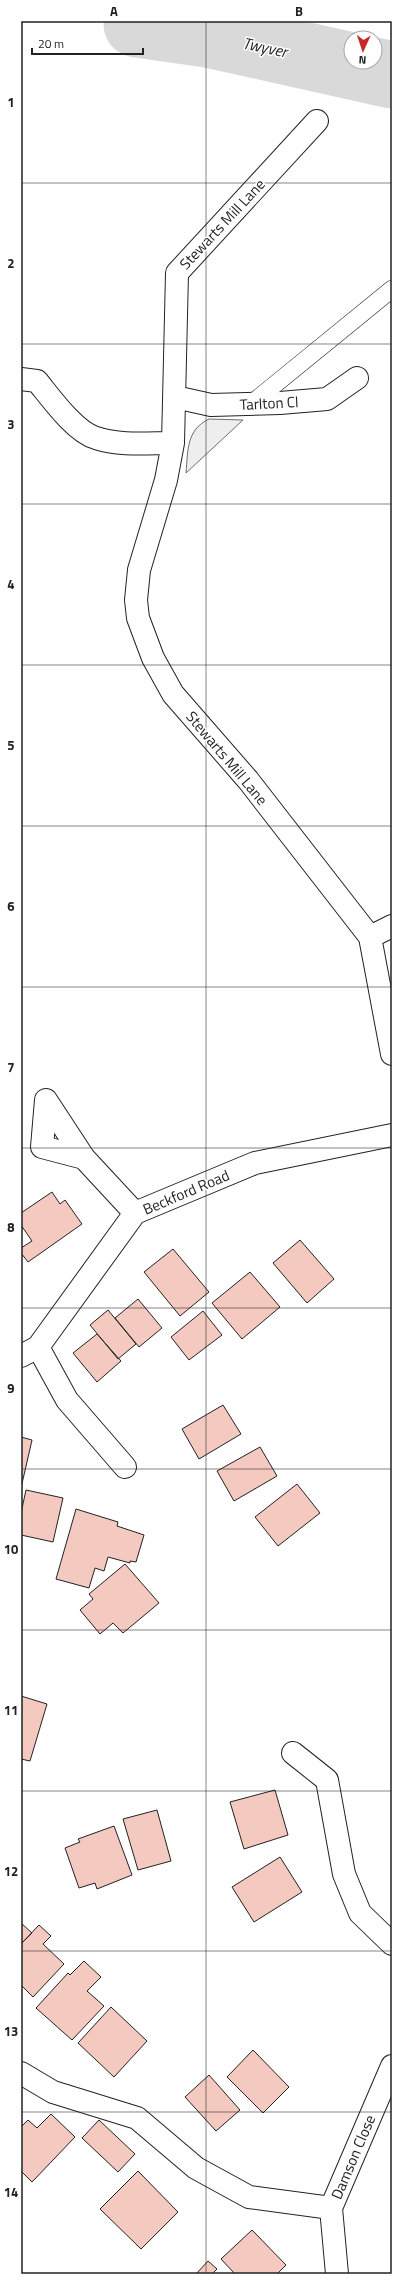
<svg xmlns="http://www.w3.org/2000/svg" width="413" height="2295" font-family="'Titillium Web',sans-serif">
  <style>
    .green { fill: #eee; stroke: #6f6f6f }
    .lines { fill: none; stroke-linecap: round; stroke-linejoin: round }
    .river { stroke: #d9d9d9; stroke-width: 67 }
    .building { fill: #f3c9c0; stroke: #222 }
    .service-casing { stroke: #222; stroke-width: 18 }
    .minor-casing { stroke: #222; stroke-width: 24 }
    .service { stroke: #fff; stroke-width: 17 }
    .minor { stroke: #fff; stroke-width: 22 }
    .grid { fill: none; stroke: #222; stroke-width: 1; stroke-opacity: 0.55 }
    .labels { text-anchor: middle; dominant-baseline: central; stroke-width: 3; stroke-linejoin: round; paint-order: stroke }
    .street-label { font-size: 15px; fill: #222; stroke: #fff }
    .water-label { font-size: 16px; font-style: italic; fill: #222; stroke: #fff }
    .neatline { fill: none; stroke: #222; stroke-width: 1.5 }
    .grid-label { font-size: 13px; text-anchor: middle; font-weight: bold; fill: #222 }
  </style>
  <rect width="100%" height="100%" fill="#fff"/>
  <path class="green" d="M209 419 243 420 186 473C188 451 186 430 209 419Z"/>
  <g class="lines">
    <path class="river" d="M137 24 208 34 392 75"/>
  </g>
  <path class="building" d="M52 1192 60 1204 65 1200 82 1224 28 1262 21 1253V1248L32 1241 21 1225V1213Z
    M300 1240 334 1279 307 1303 273 1263Z
    M173 1249 209 1292 180 1316 144 1272Z
    M250 1272 280 1307 242 1339 212 1303Z
    M138 1299 162 1328 139 1347 115 1318Z
    M108 1310 136 1344 118 1359 90 1325Z
    M203 1311 222 1335 189 1360 171 1337Z
    M97 1334 121 1361 97 1382 73 1353Z
    M223 1405 241 1434 199 1459 182 1429Z
    M21 1437 32 1440 21 1488Z
    M260 1447 277 1476 234 1501 217 1471Z
    M297 1484 320 1513 278 1546 255 1517Z
    M26 1490 63 1498 53 1542 21 1535V1513Z
    M76 1509 118 1522 117 1526 144 1535 136 1562 130 1561V1563L108 1557 104 1571 95 1568 89 1588 56 1579Z
    M125 1564 159 1603 123 1633 113 1623 100 1634 80 1610 93 1599 89 1594Z
    M21 1696 47 1704 30 1761 21 1759Z
    M275 1790 288 1835 244 1849 230 1802Z
    M157 1810 171 1861 138 1870 123 1819Z
    M114 1826 132 1875 97 1889 95 1883 79 1888 65 1848 80 1842 78 1839Z
    M280 1857 302 1892 254 1922 232 1887Z
    M21 1923 32 1933 21 1944Z
    M39 1925 51 1936 43 1944 64 1964 33 1997 21 1985V1944Z
    M84 1961 101 1977 87 1991 104 2006 72 2040 36 2008 68 1973 70 1975Z
    M111 2007 147 2041 114 2077 78 2043Z
    M253 2050 289 2087 263 2113 227 2077Z
    M209 2075 240 2110 216 2131 185 2097Z
    M51 2114 75 2137 32 2182 21 2171V2127L28 2120 37 2128Z
    M99 2120 135 2154 118 2172 82 2138Z
    M138 2171 178 2212 141 2249 100 2209Z
    M252 2230 286 2265 277 2274H235L221 2259Z
    M208 2261 217 2269 212 2274H196Z"/>
  <g class="lines">
    <defs>
      <path id="service" d="M251 404 392 289"/>
      <path id="minor" d="M317 121 177 273 173 443 166 480 139 570 136 600 138 618 153 658 173 694 248 780 370 937 392 1054
        M21 379 37 381C51 398 75 432 96 438 120 446 148 443 173 443
        M175 397 211 405 280 403 327 399 357 378
        M370 937 392 926
        M84 1158 46 1100 42 1147 84 1158 135 1213
        M38 1347 67 1400 125 1467
        M21 1356 38 1347 135 1213 255 1163 392 1135
        M293 1753 327 1780 344 1874 360 1913 392 1944
        M21 2073 53 2092 137 2118 196 2168 249 2197 331 2208
        M337 2274 331 2208 392 2066"/>
    </defs>
    <use href="#service" class="service-casing"/>
    <use href="#minor" class="minor-casing"/>
    <use href="#service" class="service"/>
    <use href="#minor" class="minor"/>
  </g>
  <path class="grid" d="M206 21V2274M21 183H392M21 344H392M21 504H392M21 665H392M21 826H392M21 987H392M21 1148H392M21 1308H392M21 1469H392M21 1630H392M21 1791H392M21 1951H392M21 2112H392"/>
  <g class="labels">
    <g class="street-label">
      <text transform="translate(222 224) rotate(-47)">Stewarts Mill Lane</text>
      <text transform="translate(269 403) rotate(-3)">Tarlton Cl</text>
      <text transform="translate(227 758) rotate(50)">Stewarts Mill Lane</text>
      <text transform="translate(186 1192) rotate(-23)">Beckford Road</text>
      <text transform="translate(353 2157) rotate(-67)">Damson Close</text>
    </g>
    <g class="water-label">
      <text transform="translate(265 47) rotate(12)">Twyver</text>
    </g>
  </g>
  <rect width="413" height="2295" fill="none" stroke="#ffffff" stroke-width="44"/>
  <g transform="translate(363 50) rotate(183)"><circle r="19" fill="#ffffff" stroke="#a7a7a7"/>
  <path d="M0-3L7 15L0 10L-7 15Z" fill="#c62828"/>
  <text y="-6" font-size="11" font-weight="bold" text-anchor="middle" fill="#222222">N</text>
  </g>
  <path d="M32 48v6h111v-6" fill="none" stroke="#222222" stroke-width="2"/>
  <text x="38" y="48" font-size="12" fill="#222222" stroke="#ffffff" stroke-width="3" paint-order="stroke">20 m</text>
  <rect x="22" y="22" width="369" height="2251" class="neatline"/>
  <g class="grid-label">
    <text x="114" y="16">A</text>
    <text x="299" y="16">B</text>
    <text x="11" y="107">1</text>
    <text x="11" y="268">2</text>
    <text x="11" y="429">3</text>
    <text x="11" y="589">4</text>
    <text x="11" y="750">5</text>
    <text x="11" y="911">6</text>
    <text x="11" y="1072">7</text>
    <text x="11" y="1232">8</text>
    <text x="11" y="1393">9</text>
    <text x="11" y="1554">10</text>
    <text x="11" y="1715">11</text>
    <text x="11" y="1876">12</text>
    <text x="11" y="2036">13</text>
    <text x="11" y="2197">14</text>
  </g>
</svg>
